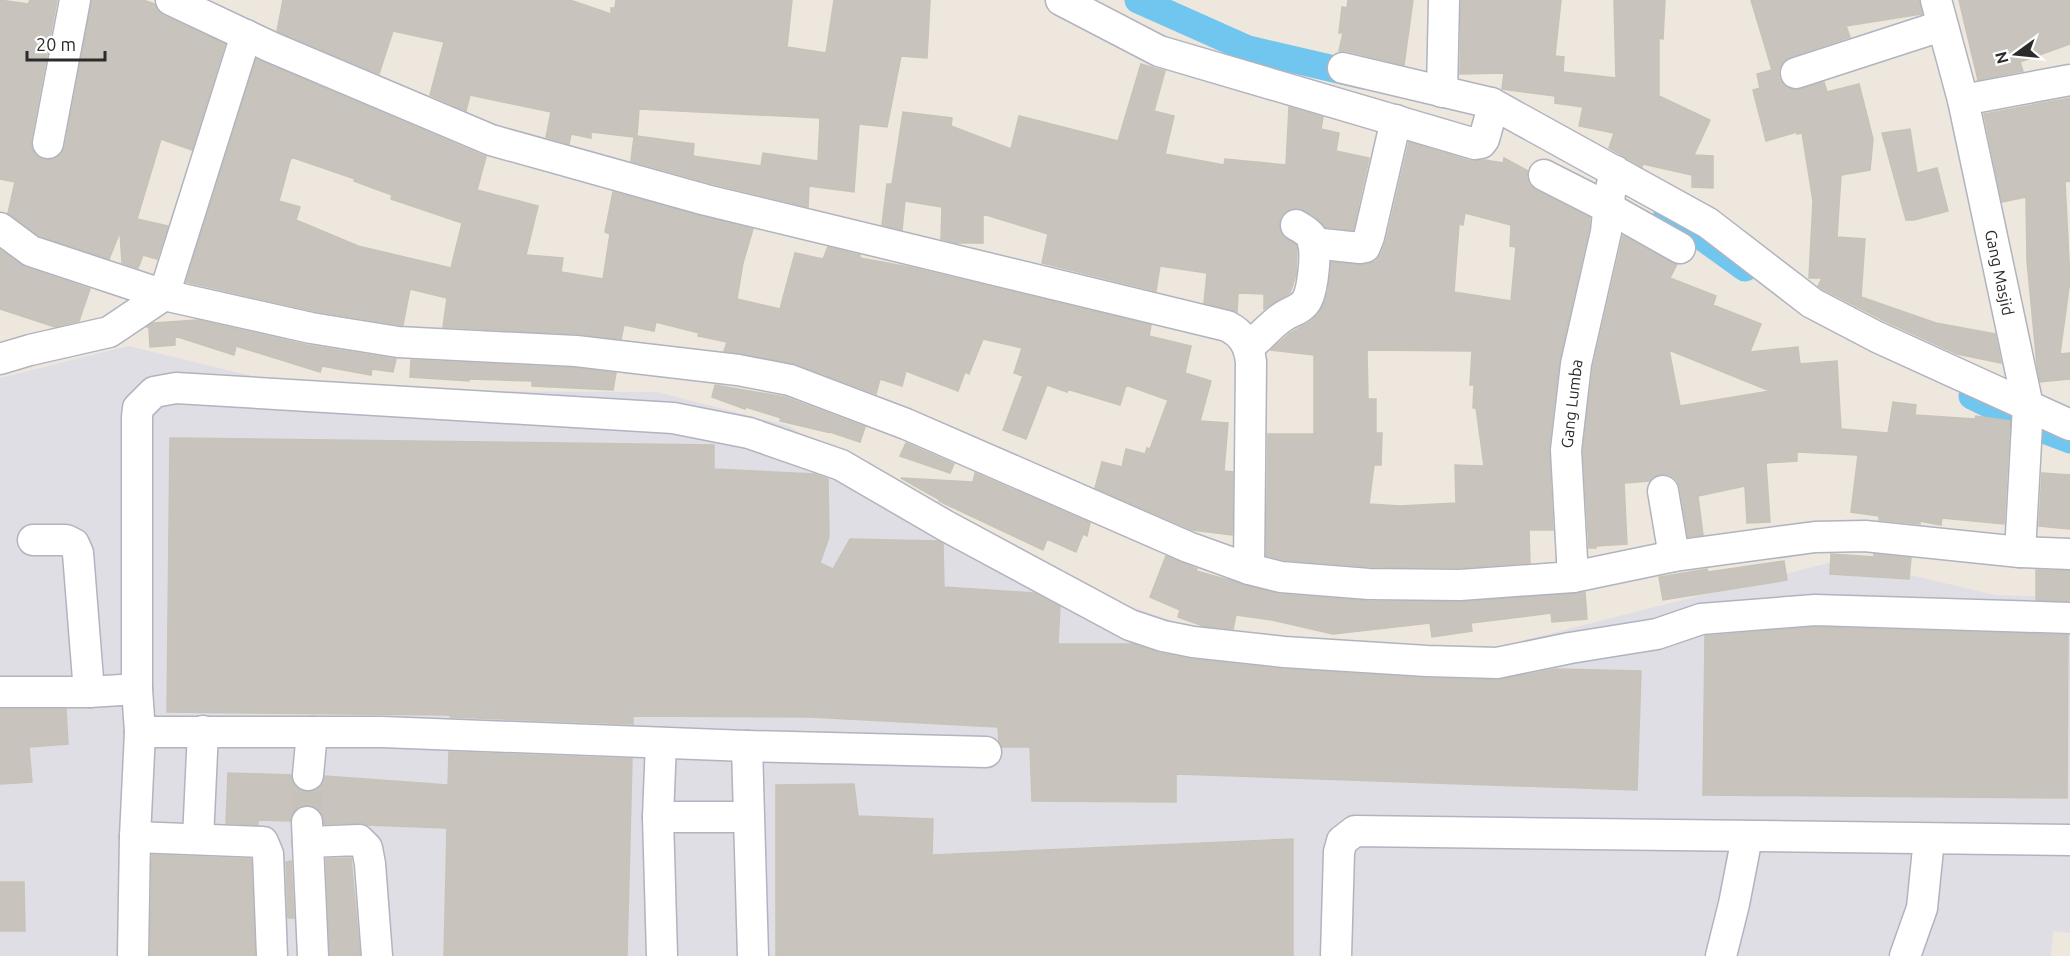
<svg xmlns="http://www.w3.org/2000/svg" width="2070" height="956" font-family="Ubuntu,sans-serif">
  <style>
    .industrial { fill: #e0dee5 }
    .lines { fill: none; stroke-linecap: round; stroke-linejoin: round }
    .canal { stroke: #71c6ef; stroke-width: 27 }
    .building { fill: #c8c4bd; stroke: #c8c3b7; stroke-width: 1.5; fill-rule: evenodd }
    .minor-tunnel { stroke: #c6c1b9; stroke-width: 30; stroke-dasharray: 30 15; stroke-linecap: butt }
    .minor-casing { stroke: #b1b3bf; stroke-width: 33 }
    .minor { stroke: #fff; stroke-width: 30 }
    .labels { text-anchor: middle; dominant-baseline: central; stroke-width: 4.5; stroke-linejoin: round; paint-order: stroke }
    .street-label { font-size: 16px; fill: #2b2b2b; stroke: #fff }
  </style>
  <rect width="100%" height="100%" fill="#ede7dd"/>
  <path class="industrial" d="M128 346 314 391 657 392 789 426 987 556 1198 630 1482 651 1844 559 1994 595 2070 597V933L2053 931 2051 956H0V378Z"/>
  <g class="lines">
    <path class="canal" d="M1138 0 1248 49 1364 76
      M1667 212 1745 268
      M1972 396 2036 427 2070 440"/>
  </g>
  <path class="building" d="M0 0 28 4 30 0H57L31 140 32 149 37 156 44 160 54 159 61 154 65 146 92 0H143L155 4 157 10 164 16 225 44 192 150 161 139 137 219 168 226 157 259 143 255 138 268 122 263 120 232 109 259 39 236 8 213 15 182 0 179Z
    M283 0H570L611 14V8H615L616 0H792L787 47 826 53 834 0H930L927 58 901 56 887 127 859 124 854 192 809 186 808 207 710 183 631 161 634 137 591 132V138L571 134 569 144 546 137 551 112 470 95 466 111 430 95 444 42 393 31 379 74 277 31ZM639 109 820 118 818 161 763 153 761 166 693 156 694 144 637 136Z
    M1348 0H1413L1404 65 1347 51H1339L1343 33H1339L1342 7 1347 8Z
    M1461 0H1561L1555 56 1564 57 1563 72 1616 78 1614 0H1665L1663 39 1659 38V96L1710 120 1694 155 1713 156V188L1692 187V175L1643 164 1642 167 1609 148 1614 133 1579 126 1583 107 1555 103V96L1502 89 1504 73 1460 74Z
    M1751 0H1919L1922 14 1846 26 1850 37 1790 57 1783 62 1779 69V78L1785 86 1793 90 1801 89 1824 82 1827 92 1859 84 1873 139 1870 170 1841 175 1837 237 1865 239 1861 297 1936 323 1995 334 2001 363 1957 354 1885 321 1821 288 1818 286 1822 278H1809L1813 201 1802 133 1797 134V132L1766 141 1753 90 1760 88 1757 74 1772 70Z
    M1959 0H2070V44L2020 62 2023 71 1978 80Z
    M256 59 486 157 477 190 538 206 526 255 563 258 561 272 603 279 610 234 605 232 613 192 753 229 743 263 737 299 780 309 795 253 823 259 828 247 860 255V258L909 267 1151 325 1149 336 1191 346 1185 373 1211 381 1200 421 1228 423 1224 471 1233 472 1232 535 1192 530 1095 488 1102 462 1122 467 1126 449 1145 454 1147 448 1150 449 1168 400 1126 385 1120 405 1067 389V392L1047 385 1026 439 1003 430 1023 376 1014 373 1022 348 983 339 969 374 965 372 958 391 906 371 902 386 880 379 876 394 796 364 724 351 727 342 698 336 699 333 656 322 654 331 624 325 621 339 577 334 443 327 447 298 410 289 403 325H400L314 311 186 282ZM291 157 355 179 354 181 392 195 391 199 462 223 451 268 358 246 296 220 300 207 279 201Z
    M1141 64 1165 71 1154 111 1174 116 1165 154 1224 165 1225 159 1286 165 1289 107 1323 117 1321 129 1339 133 1336 151 1369 158 1353 230 1325 227 1313 215 1297 208 1288 210 1281 216 1279 224 1281 233 1296 245 1297 250 1296 275 1290 293 1264 309V294L1238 293 1237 312 1204 303 1207 273 1160 266 1156 291 1042 263 1048 234 983 214V243H956L941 239 942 207 905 201 902 230 882 225 887 184H892L903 112 952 118 951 126 1011 149 1019 116 1118 141Z
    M2070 98V181L2065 182 2070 280 2060 354 2070 353V379L2040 382 2037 365 2027 261 2026 197 2002 202 1984 114Z
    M1910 129 1917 173 1937 168 1948 211 1914 220H1906L1882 133Z
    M1409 142 1471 161 1485 160 1503 163 1504 158 1528 171 1527 177 1529 184 1536 190 1590 217 1589 229 1559 362 1549 448 1553 530H1529L1530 563 1459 568 1370 567 1284 560 1266 556 1268 434H1314V355L1271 350 1290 333 1310 322 1319 313 1328 291 1331 262 1363 265 1376 261 1381 254 1386 241ZM1465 213 1511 225 1510 246 1516 247 1511 301 1454 292 1459 224 1463 225ZM1367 350 1472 351 1470 385H1474L1473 408H1476L1484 466 1455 465 1456 503 1400 506 1369 504 1374 465H1381L1382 433H1376V399H1368Z
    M1623 236 1677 264 1670 278 1716 296 1713 305 1761 324 1750 352 1798 347 1800 364 1837 361 1841 429 1888 433 1893 402 1916 405 1915 415 1975 419 1976 416 2010 421 2004 524 1942 518 1941 525 1920 521V524L1879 520V516L1851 512 1858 455 1797 452V461L1766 463 1770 522 1747 523 1745 486 1698 496 1703 535 1688 537 1680 488 1677 480 1670 475 1661 474 1650 481 1624 483 1627 544 1596 546V548H1589L1583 451 1593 367ZM1669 350 1770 391 1680 406Z
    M0 249 25 267 90 289 79 321 55 327 0 309Z
    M198 320 307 345 396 359 393 372 372 369 371 375 322 366 320 372 236 346 234 355 175 336V345L150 347 149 328 147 327 153 323Z
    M411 360 575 368 616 373 613 390 532 386V381L469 379V381L410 377Z
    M715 385 785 397 865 427 860 442 827 431V432L780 421 781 418 746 407 745 409 712 397Z
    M170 438 714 445V469L814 474 828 479 829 537 820 563 833 569 850 539 938 541 943 544 944 587 1034 593 1060 607 1058 644H1133L1159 653 1191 659 1282 669 1426 678 1497 680 1556 669 1641 671 1637 790 1176 774V802L1032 801 1030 747H1002L999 741 998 727 810 717 633 716V724L450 717V715L167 712Z
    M906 443 954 464 950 473 900 456Z
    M975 473 1090 523 1087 536 1083 534 1076 552 1047 539 1043 550 939 501 940 500 901 478 973 482Z
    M2042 473 2070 475V529L2039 526Z
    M1831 554 1874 557V554L1911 558 1909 579 1830 574Z
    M1166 556 1197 569 1196 571 1279 594 1368 601 1460 602 1585 592 1587 619 1552 622 1551 613 1471 623 1472 631 1432 637 1430 623 1333 634 1272 620 1236 615 1233 629 1203 626 1178 617 1180 610 1150 597Z
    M1784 561 1787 580 1663 600 1659 577 1707 569 1708 572Z
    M2036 570 2070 571V599L2068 601 2036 600Z
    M1815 627 2068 635 2067 798 1703 795 1705 636Z
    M0 709H66L68 744 29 747 32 782 0 784Z
    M449 752 632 759 627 956H444L447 828 367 825 358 823 324 824 321 812 314 806 307 805 297 808 292 814 290 821 258 820V825L226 823 228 773 291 775 293 783 298 789 307 792 316 790 322 785 325 776 448 785Z
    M854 784 858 816 933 819 932 855 1293 839V956H776V785Z
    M152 855 251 859 255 956H150Z
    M351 858 360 956H330L326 859Z
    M291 861 294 918H288L286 862Z
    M0 882H24L25 931H0Z"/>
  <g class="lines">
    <path class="minor-tunnel" d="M307 822 308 775"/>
    <defs>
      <g id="minor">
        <path d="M171 0 271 47 491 140 706 200 1227 326C1243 334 1249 345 1251 362L1249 569"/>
        <path d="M1061 0 1159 51 1475 144 1481 143 1484 139 1492 110 1491 103"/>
        <path id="s1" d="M1936 0 1963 100 2028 406 2020 552"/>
        <path d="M1343 68 1491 103 1708 223 1812 303 1877 337 2070 425"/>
        <path d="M1796 73 1941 26"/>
        <path d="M1442 92 1444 0"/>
        <path d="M1963 100 2070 80"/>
        <path d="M48 143 75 0"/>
        <path d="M1544 175 1609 208 1680 248"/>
        <path d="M0 228 31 251 164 295 311 328 398 342 576 351 738 370 790 380 906 424 1188 547 1249 569 1281 577 1369 584 1460 585 1573 577 1674 556 1815 537 1865 536 2020 552 2070 554"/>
        <path d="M1313 243 1360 248 1365 247 1369 237 1396 120"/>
        <path d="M1249 346C1262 337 1271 324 1284 316 1292 311 1302 309 1307 300 1313 288 1318 247 1311 236 1307 231 1301 228 1296 225"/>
        <path d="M0 359 30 350 109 332 164 295 246 35"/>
        <path d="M1663 491 1674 556"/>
        <path d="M33 540H66L74 544 78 553 89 692"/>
        <path id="s2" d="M1573 577 1566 450 1576 364 1606 232 1610 193 1615 171"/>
        <path d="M137 689V417L138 408 154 392 176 388 673 418 749 433 841 465 946 526 1130 625 1163 636 1193 642 1284 652 1427 661 1497 663 1570 648 1657 634 1701 619 1815 610 2070 618"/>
        <path d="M0 692H89L137 689 140 732H382L747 746 986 752"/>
        <path d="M661 743 658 817 662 956"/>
        <path d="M747 746 753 956"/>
        <path d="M308 775 312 732"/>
        <path d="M658 817H748"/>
        <path d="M307 822 313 956"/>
        <path d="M135 837 263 842 268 854 272 956"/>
        <path d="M198 839 203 731"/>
        <path d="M308 842 359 840 367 848 370 864 377 956"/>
        <path d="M133 956 135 837 140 732"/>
        <path d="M1336 956 1339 852 1342 841 1355 831 2070 840"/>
        <path d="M1721 956 1734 904 1747 837"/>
        <path d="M1905 956 1922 908 1929 839"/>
      </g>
    </defs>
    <use href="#minor" class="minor-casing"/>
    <use href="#minor" class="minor"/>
  </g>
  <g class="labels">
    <g class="street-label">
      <text stroke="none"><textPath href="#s1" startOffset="280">Gang Masjid</textPath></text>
      <text stroke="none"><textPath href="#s2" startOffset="174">Gang Lumba</textPath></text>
    </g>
  </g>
  <g transform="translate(2016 54) rotate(255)" stroke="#ffffff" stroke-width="4.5" paint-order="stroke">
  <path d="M0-4.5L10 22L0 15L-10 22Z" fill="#2b2b2b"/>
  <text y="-9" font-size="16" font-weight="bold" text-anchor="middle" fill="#2b2b2b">N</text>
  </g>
  <path d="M27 51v9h78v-9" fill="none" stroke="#2b2b2b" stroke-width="3"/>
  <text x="36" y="51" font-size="18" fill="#2b2b2b" stroke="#ffffff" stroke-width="4.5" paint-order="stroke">20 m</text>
</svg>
